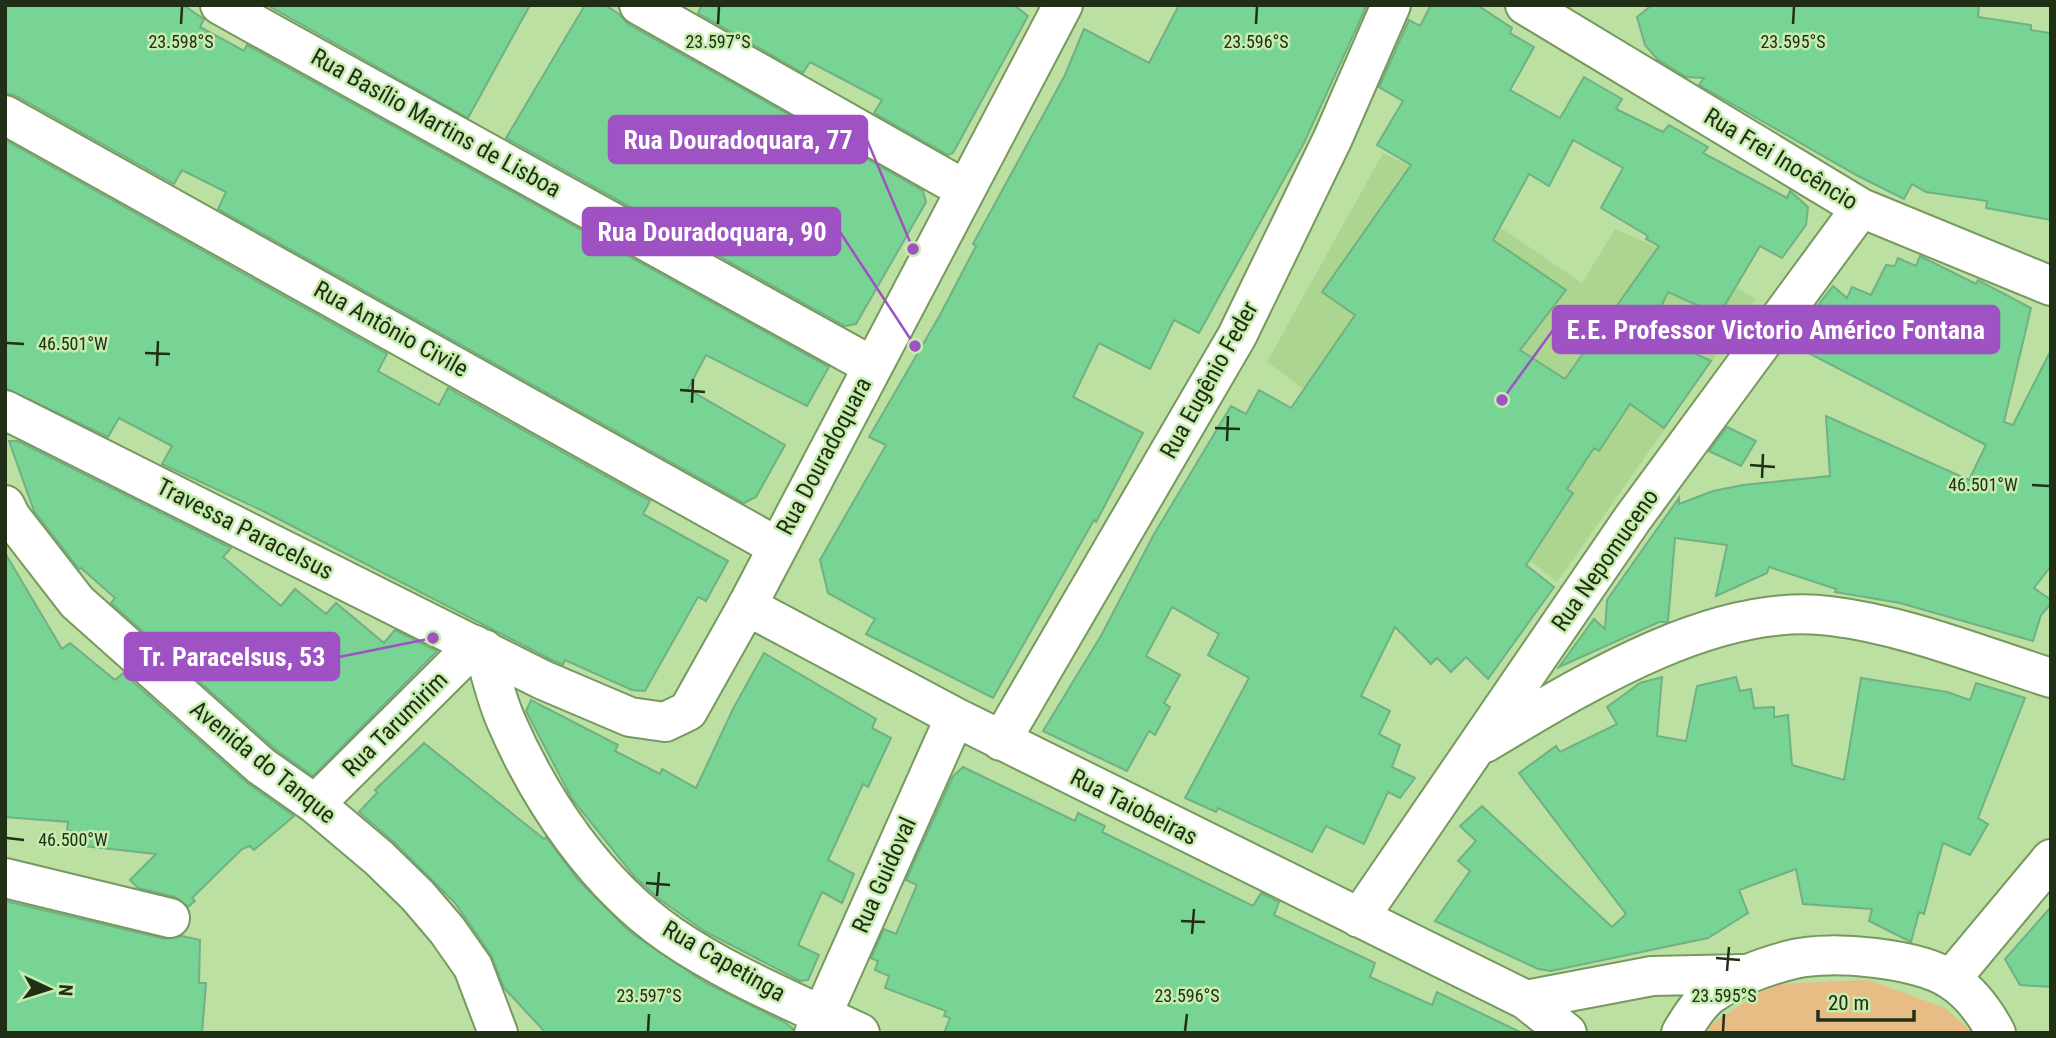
<svg xmlns="http://www.w3.org/2000/svg" width="2056" height="1038" font-family="'Roboto Condensed',sans-serif">
  <style>
    .built { fill: #acd590 }
    .green { fill: #e7bc85 }
    .building { fill: #77d495; stroke: #71b084; stroke-width: 2; fill-rule: evenodd }
    .lines { fill: none; stroke-linecap: round; stroke-linejoin: round }
    .minor-casing { stroke: #76995d; stroke-width: 42 }
    .major-casing { stroke: #76995d; stroke-width: 42 }
    .minor { stroke: #fff; stroke-width: 38 }
    .major { stroke: #fff; stroke-width: 38 }
    .ticks { fill: none; stroke: #212f16; stroke-width: 2.5 }
    .labels { text-anchor: middle; dominant-baseline: central; stroke-width: 5; stroke-linejoin: round; paint-order: stroke }
    .street-label { font-size: 24px; fill: #212f16; stroke: #c7edae }
    .ticks-label { font-size: 18px; text-anchor: middle; fill: #212f16; stroke: #c7edae; stroke-width: 5; stroke-linejoin: round; paint-order: stroke }
    .leader { fill: none; stroke: #9e52c4; stroke-width: 2.5 }
    .callout-dot { fill: #9e52c4; stroke: #c7edae; stroke-width: 2.5 }
    .callout { fill: #9e52c4; stroke: #9e52c4; stroke-width: 2.5 }
    .callout-label { font-size: 26px; text-anchor: middle; font-weight: bold; fill: #fff }
  </style>
  <rect width="100%" height="100%" fill="#bbe0a1"/>
  <path class="built" d="M1383 153 1410 166 1582 283 1615 229 1685 259 1756 299 1557 582 1463 507 1267 362Z"/>
  <path class="green" d="M1868 980 1945 1008 1973 1033H1706L1714 1022 1774 984Z"/>
  <path class="building" d="M5 5H183L204 19 200 27 244 51 247 45 829 367 807 406 706 355 688 389 785 445 756 497 744 503 218 209 226 192 182 170 174 184 16 96 5 93Z
    M267 5H530L468 118Z
    M585 5H605L619 14 628 24 793 117 789 124 832 148 836 141 923 191 926 202 856 324 845 326 506 138Z
    M702 5H1014L1028 16 953 153 948 155 874 113 882 100 810 62 803 73 698 13Z
    M1179 5H1367L1304 143 1199 333 1174 320 1150 369 1099 343 1073 397 1143 433 1096 522 1094 520 993 698 866 634 875 619 828 593 820 560 886 445 869 437 940 315 976 246 973 244 1065 75 1084 29 1149 63Z
    M1431 5H1477L1512 28 1510 33 1534 47 1510 90 1560 118 1584 77 1622 99 1616 109 1663 132 1669 125 1708 147 1703 153 1787 198 1790 191 1808 207 1806 225 1782 258 1760 246 1719 315 1668 292 1649 332 1711 361 1664 428 1630 404 1599 451 1594 448 1567 489 1573 493 1526 565 1554 587 1488 679 1466 657 1451 672 1437 658 1431 664 1395 627 1361 696 1390 711 1379 734 1400 745 1392 767 1415 778 1400 798 1388 792 1364 844 1326 826 1312 852 1218 808 1216 812 1185 798 1249 678 1208 655 1219 634 1172 607 1146 656 1180 675 1164 703 1170 707 1155 735 1149 731 1127 771 1043 731 1102 634 1153 536 1231 406 1246 414 1259 390 1291 408 1355 315 1322 292 1411 165 1377 145 1403 101 1379 87 1409 20 1420 26ZM1573 140 1623 168 1601 208 1648 236 1646 239 1659 246 1565 379 1520 350 1566 290 1493 240 1529 174 1549 186Z
    M1652 5H1979L1978 17 2031 25V30L2051 33V220L1986 208 1987 201 1926 192 1912 184 1904 199 1858 176 1699 85 1704 78 1686 77 1657 59 1645 45 1637 17Z
    M5 140 387 354 378 371 439 405 448 388 650 501 643 514 728 561 706 601 698 597 645 691 632 690 565 660 563 665 552 660 263 511 162 464 172 446 119 418 108 437 5 388Z
    M1920 256 1976 284 1978 280 2031 308 2004 422 2013 425 2051 350V566L2034 588 2051 600V604L2041 615 2033 641 1900 603 1835 592 1836 589 1769 567 1767 573 1716 596 1727 545 1675 538 1668 622H1659L1559 667 1594 619 1605 629 1607 600 1679 498V504L1713 491 1743 485 1830 476 1826 416 1969 480 1986 445 1789 343 1833 286 1847 298 1852 287 1871 295 1886 265 1895 266 1898 258 1916 266Z
    M1727 427 1756 441 1741 466 1709 451Z
    M9 441H18L231 548 223 557 281 606 295 589 326 614 336 603 384 643 395 630 437 651 313 776 275 749 111 603 115 598 81 568 79 569 34 511Z
    M5 553 62 649 70 643 115 680 123 673 246 782 294 816 254 850 250 846 242 849 192 898 195 901 188 907 175 897 138 888 130 880 156 854 75 845 76 832 67 830 68 822 5 817Z
    M764 653 876 719 872 728 891 738 868 787 863 784 828 860 854 874 842 903 822 892 798 945 819 955 808 980 800 981 704 931 658 898 634 876 572 799 526 711 531 700 618 745 615 751 660 774 662 769 696 788 733 709Z
    M1662 677 1657 736 1686 741 1697 686 1736 677 1740 691 1751 689 1754 708 1774 707V717L1788 715 1792 765 1844 780 1861 678 1947 692 1970 700 1976 683 2025 698 1978 818 1988 824 1970 855 1943 843 1924 914 1919 912 1911 942 1869 921 1872 909 1803 904 1796 869 1739 890 1748 913 1708 938 1551 971 1538 969 1435 921 1470 871 1458 861 1476 841 1460 826 1482 806 1612 927 1626 914 1519 773 1556 746 1560 752 1617 724 1607 707 1640 683Z
    M424 743 544 839 546 837 579 881 630 932 704 982 786 1023 793 1029V1033H546L504 988 491 955 455 903 394 842 359 812 377 793 375 790Z
    M963 767 1075 821 1078 813 1105 826 1102 832 1253 906 1261 893 1279 902 1274 915 1375 963 1370 977 1432 1005 1437 992 1522 1033H944L950 1018 944 1016 946 1011 885 988 889 976 875 970 878 961 871 958 884 929 896 934 917 885 906 880 953 776Z
    M5 901 165 939 182 936 200 940 199 983H206L202 1033H5Z
    M2051 907V987L2020 985 2005 959Z"/>
  <g class="lines">
    <defs>
      <path id="minor" d="M220 5 872 366
        M639 5 964 189
        M1525 5 1861 208 2051 286
        M5 115 776 546
        M5 505 11 517 77 602 261 766 315 804 379 858 418 896 447 930 473 967 498 1033
        M747 606 955 717 1526 1000 1567 1033
        M484 649C490 673 496 698 506 721 541 802 597 884 670 935 728 975 797 1003 860 1033
        M1001 741 1237 336 1333 138 1391 5
        M1485 743C1580 686 1715 601 1830 616 1905 625 1979 655 2051 678
        M315 804 475 645
        M5 878 170 918
        M1359 918 1633 518 1861 208
        M1951 979 2051 859
        M1526 1000 1652 976 1742 974
        M814 1033 955 717
        M1681 1033C1688 1021 1699 1003 1710 995 1735 977 1765 966 1794 959 1830 950 1920 958 1951 980 1970 992 1986 1014 1996 1033"/>
      <path id="major" d="M5 410 543 680 630 717 665 722 688 711 747 606 1063 5"/>
    </defs>
    <use href="#minor" class="minor-casing"/>
    <use href="#major" class="major-casing"/>
    <use href="#minor" class="minor"/>
    <use href="#major" class="major"/>
  </g>
  <path class="ticks" d="M181 24 182 7M718 24 719 7M1256 24 1257 7M1793 24 1794 7M7 343 24 344M145 353 170 354M157 366 158 341M680 390 705 392M692 403 693 379M1215 428 1240 429M1227 441 1228 416M1750 465 1775 467M1762 478 1763 454M2032 485 2049 486M7 838 24 840M646 883 670 885M657 896 659 872M1181 921 1205 922M1192 934 1194 909M1716 958 1740 960M1727 971 1729 947M648 1031 649 1014M1185 1031 1187 1014M1723 1031 1724 1014"/>
  <g class="labels">
    <g class="street-label">
      <text transform="translate(436 123) rotate(29)">Rua Basílio Martins de Lisboa</text>
      <text transform="translate(1781 159) rotate(31)">Rua Frei Inocêncio</text>
      <text transform="translate(391 329) rotate(29)">Rua Antônio Civile</text>
      <text transform="translate(1209 380) rotate(-61)">Rua Eugênio Feder</text>
      <text transform="translate(824 456) rotate(-62)">Rua Douradoquara</text>
      <text transform="translate(245 529) rotate(27)">Travessa Paracelsus</text>
      <text transform="translate(1605 560) rotate(-55)">Rua Nepomuceno</text>
      <text transform="translate(395 724) rotate(-45)">Rua Tarumirim</text>
      <text transform="translate(263 762) rotate(39)">Avenida do Tanque</text>
      <text transform="translate(1134 807) rotate(27)">Rua Taiobeiras</text>
      <text transform="translate(884 875) rotate(-66)">Rua Guidoval</text>
      <text transform="translate(724 961) rotate(30)">Rua Capetinga</text>
    </g>
  </g>
  <g class="ticks-label">
    <text x="181" y="48">23.598°S</text>
    <text x="718" y="48">23.597°S</text>
    <text x="1256" y="48">23.596°S</text>
    <text x="1793" y="48">23.595°S</text>
    <text x="73" y="350">46.501°W</text>
    <text x="1983" y="491">46.501°W</text>
    <text x="73" y="846">46.500°W</text>
    <text x="649" y="1002">23.597°S</text>
    <text x="1187" y="1002">23.596°S</text>
    <text x="1724" y="1002">23.595°S</text>
  </g>
  <path class="leader" d="M913 249L867 140M915 346L840 232M1502 400L1553 330M433 638L339 657"/>
  <g class="callout-dot">
    <circle cx="913" cy="249" r="7"/>
    <circle cx="915" cy="346" r="7"/>
    <circle cx="1502" cy="400" r="7"/>
    <circle cx="433" cy="638" r="7"/>
  </g>
  <g class="callout">
    <rect x="609" y="116" width="258" height="47" rx="7"/>
    <rect x="583" y="208" width="257" height="47" rx="7"/>
    <rect x="1553" y="306" width="446" height="47" rx="7"/>
    <rect x="125" y="633" width="214" height="47" rx="7"/>
  </g>
  <g class="callout-label">
    <text x="738" y="149">Rua Douradoquara, 77</text>
    <text x="712" y="241">Rua Douradoquara, 90</text>
    <text x="1776" y="339">E.E. Professor Victorio Américo Fontana</text>
    <text x="232" y="666">Tr. Paracelsus, 53</text>
  </g>
  <rect width="2056" height="1038" fill="none" stroke="#212f16" stroke-width="14"/>
  <g transform="translate(49 989) rotate(94)" stroke="#c7edae" stroke-width="5" paint-order="stroke">
  <path d="M0-5L12 26L0 18L-12 26Z" fill="#212f16"/>
  <text y="-10" font-size="19" font-weight="bold" text-anchor="middle" fill="#212f16">N</text>
  </g>
  <path d="M1818 1010v10h96v-10" fill="none" stroke="#212f16" stroke-width="3.5"/>
  <text x="1828" y="1010" font-size="21" fill="#212f16" stroke="#c7edae" stroke-width="5" paint-order="stroke">20 m</text>
</svg>
